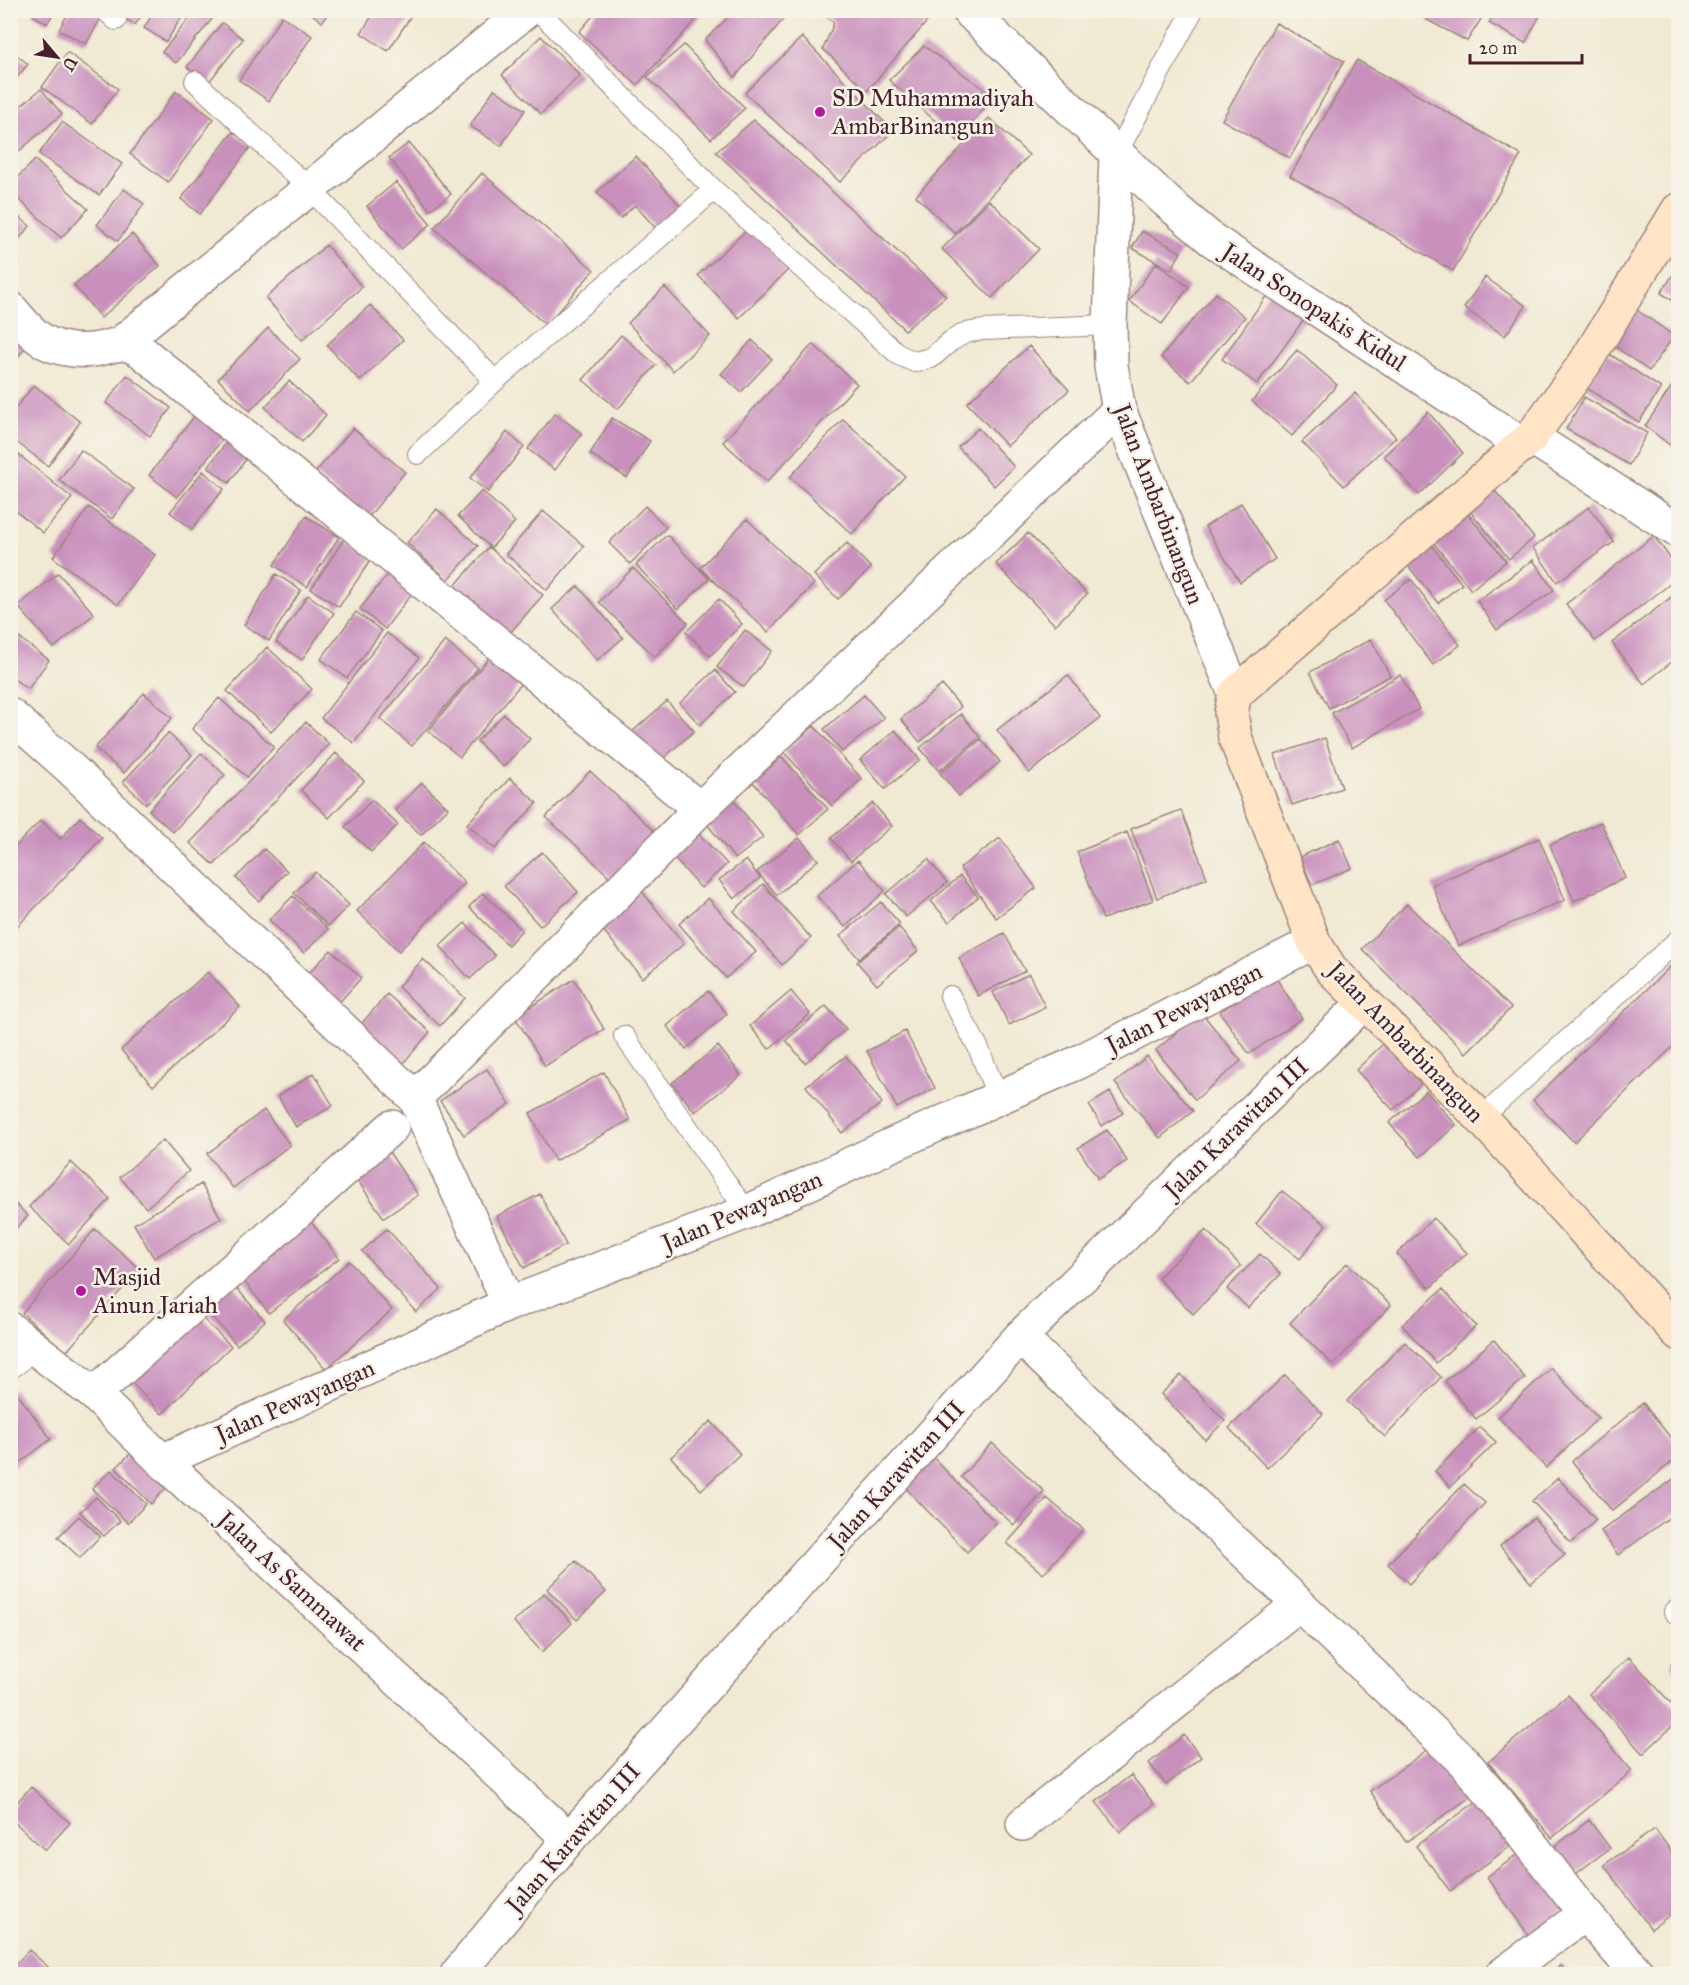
<svg xmlns="http://www.w3.org/2000/svg" width="1689" height="1985" font-family="'IM FELL Great Primer',serif">
  <style>
    .building { fill: #c990bd }
    .lines { fill: none; stroke-linecap: round; stroke-linejoin: round }
    .service-casing { stroke: #9d847f; stroke-width: 22 }
    .minor-casing { stroke: #9d847f; stroke-width: 36 }
    .tertiary-casing { stroke: #9d847f; stroke-width: 36 }
    .secondary-casing { stroke: #9d847f; stroke-width: 36 }
    .service { stroke: #fff; stroke-width: 20 }
    .minor { stroke: #fff; stroke-width: 33 }
    .tertiary { stroke: #fff; stroke-width: 33 }
    .secondary { stroke: #ffe4c6; stroke-width: 33 }
    .poi-dot { fill: #b5179e; stroke: #f7f3e8; stroke-width: 2 }
    .labels { text-anchor: middle; dominant-baseline: central; stroke-width: 5; stroke-linejoin: round; paint-order: stroke }
    .poi-label { font-size: 24px; fill: #4a1f2b; stroke: #f7f3e8; text-anchor: start }
    .street-label { font-size: 24px; fill: #4a1f2b; stroke: #f7f3e8 }
  </style>
  <rect width="100%" height="100%" fill="#f7f3e8"/>
  <filter id="ink" filterUnits="userSpaceOnUse"><feTurbulence type="fractalNoise" baseFrequency=".0167" numOctaves="2"/><feDisplacementMap in="SourceGraphic" scale="12" xChannelSelector="R" yChannelSelector="G"/><feConvolveMatrix kernelMatrix="1 2 1 2 8 2 1 2 1" color-interpolation-filters="sRGB"/></filter>
  <filter id="wash" filterUnits="userSpaceOnUse"><feTurbulence type="fractalNoise" baseFrequency=".008" numOctaves="4" result="noise"/><feDisplacementMap in="SourceGraphic" scale="24" xChannelSelector="R" yChannelSelector="G"/><feGaussianBlur stdDeviation="1.35" result="paint"/><feColorMatrix in="noise" values="0 0 0 0 0 0 0 0 0 0 0 0 0 0 0 0 0 1.4 0 .05"/><feComposite in="paint" operator="in"/></filter>
  <g filter="url(#wash)">
    <rect width="100%" height="100%" fill="#f0e9d3"/>
    <g id="blocks">
      <path class="building" d="M35 10H55L47 24 33 15Z
        M70 10H91L102 16 86 44 59 30Z
        M113 10H145L135 25Z
        M155 10H186L166 42 144 28Z
        M196 10H202L212 19 176 63 162 52Z
        M307 10H330L322 22Z
        M376 10H415L388 51 361 33Z
        M598 10H639L641 12 642 10H705L637 85 579 32Z
        M735 10H791L735 77 705 40Z
        M819 10H927L932 16 867 91 823 49 834 23Z
        M1432 10H1473L1483 16 1467 41 1427 20Z
        M1496 10H1543L1525 43 1489 23Z
        M282 16 312 36 269 101 239 80Z
        M222 23 243 39 208 83 187 67Z
        M1276 23 1344 61 1290 158 1222 120Z
        M541 36 580 75 541 114 502 75Z
        M802 37 893 131 840 182 745 93Z
        M684 45 745 108 711 139 647 77Z
        M924 46 994 96 958 141 889 80Z
        M10 50 28 64 10 86Z
        M67 52 118 89 92 124 42 87Z
        M1357 60 1521 155 1453 271 1290 176Z
        M41 89 62 114 18 152 10 143V115Z
        M494 89 525 110 501 146 470 126Z
        M176 91 214 119 168 182 130 154Z
        M989 118 1029 155 955 233 916 196Z
        M754 120 946 296 905 330 716 152Z
        M62 122 122 164 99 195 39 154Z
        M233 132 251 146 200 214 181 199Z
        M409 143 451 194 430 210 389 158Z
        M636 156 685 211 660 233 635 205 621 218 597 192Z
        M35 160 88 209 61 238 10 191V185Z
        M482 173 594 270 546 325 434 228Z
        M396 182 431 224 401 249 367 206Z
        M124 189 144 204 118 241 97 225Z
        M989 200 1039 249 992 298 942 249Z
        M10 209 30 226 15 244 10 240Z
        M751 226 790 268 739 318 698 275Z
        M1142 231 1181 252 1171 270 1132 248Z
        M132 234 160 266 101 318 74 285Z
        M326 245 362 287 302 340 266 298Z
        M10 256 19 265 10 274Z
        M1156 263 1189 287 1162 324 1129 301Z
        M1678 267V304L1661 293Z
        M1485 277 1526 306 1505 336 1464 308Z
        M665 287 710 336 673 371 628 323Z
        M1269 292 1305 318 1257 384 1222 359Z
        M1216 293 1245 317 1190 382 1161 357Z
        M370 305 403 340 360 381 327 345Z
        M1637 310 1674 336 1649 371 1612 344Z
        M10 324 31 340 10 367Z
        M268 328 300 359 250 411 218 379Z
        M621 335 656 365 618 409 583 380Z
        M752 340 772 359 741 392 721 374Z
        M813 344 857 384 767 482 723 442Z
        M1029 346 1069 390 1007 446 967 403Z
        M1297 350 1337 385 1292 436 1252 401Z
        M1608 353 1661 388 1639 422 1585 387Z
        M127 375 171 408 150 436 106 403Z
        M1678 377V451L1645 426Z
        M289 381 326 415 302 442 265 407Z
        M34 385 80 422 48 466 10 437V415Z
        M1355 393 1396 437 1344 486 1302 442Z
        M1584 397 1647 433 1629 465 1566 429Z
        M1428 412 1463 453 1419 495 1384 456Z
        M555 413 582 434 555 470 528 449Z
        M196 414 225 436 177 497 149 475Z
        M612 418 650 441 627 478 590 454Z
        M843 419 905 476 852 534 790 477Z
        M353 428 405 472 367 519 314 474Z
        M978 428 1014 467 994 486 958 447Z
        M507 432 524 447 488 492 470 478Z
        M229 439 249 455 229 483 208 467Z
        M13 450 72 498 43 533 10 506V452Z
        M81 450 134 489 112 519 59 480Z
        M203 471 224 489 192 529 170 512Z
        M482 491 515 522 491 548 458 516Z
        M1495 491 1534 538 1509 559 1470 511Z
        M1241 503 1275 559 1240 582 1205 527Z
        M645 506 666 527 630 564 609 543Z
        M89 507 155 555 118 605 53 557Z
        M1589 507 1614 542 1557 582 1533 548Z
        M437 509 478 546 448 580 407 543Z
        M543 511 584 546 547 590 506 554Z
        M1468 514 1506 561 1471 590 1433 542Z
        M306 516 339 537 307 587 274 565Z
        M747 519 814 584 768 632 700 568Z
        M1028 533 1087 594 1055 625 996 564Z
        M667 535 709 579 678 609 636 565Z
        M1654 536 1678 569V578L1595 641 1566 604Z
        M344 539 372 558 339 607 311 589Z
        M847 543 871 568 838 599 814 575Z
        M1430 543 1462 584 1438 603 1405 562Z
        M489 547 543 595 508 635 453 588Z
        M1533 560 1554 590 1497 630 1477 601Z
        M633 568 688 623 655 657 599 602Z
        M392 569 416 588 385 629 360 609Z
        M58 573 94 614 54 648 18 606Z
        M276 574 301 590 269 641 244 625Z
        M1411 579 1460 645 1433 665 1384 600Z
        M578 586 623 638 597 660 552 609Z
        M1678 592V657L1644 684 1612 643Z
        M308 595 334 613 302 660 276 642Z
        M719 599 742 624 710 656 686 632Z
        M356 612 382 631 347 678 321 659Z
        M745 630 772 651 744 687 717 667Z
        M10 631 49 660 28 689 10 676Z
        M387 633 419 658 354 743 321 718Z
        M1371 639 1390 676 1329 708 1310 672Z
        M445 641 478 668 412 746 380 719Z
        M267 647 312 689 271 732 227 691Z
        M493 653 524 680 460 757 428 731Z
        M715 670 735 692 700 725 680 703Z
        M1068 675 1100 718 1029 773 997 730Z
        M1400 675 1419 709 1352 748 1332 713Z
        M942 685 961 707 920 742 901 719Z
        M144 693 172 718 124 773 95 748Z
        M864 695 884 718 842 752 824 729Z
        M219 698 274 747 247 777 192 729Z
        M667 701 694 731 659 762 632 732Z
        M504 714 530 739 503 767 477 741Z
        M961 714 980 737 939 771 920 748Z
        M306 722 329 744 214 865 190 843Z
        M814 726 862 779 832 806 784 752Z
        M895 730 920 760 885 789 860 760Z
        M168 733 192 755 146 804 123 782Z
        M1325 738 1342 788 1292 805 1275 755Z
        M981 739 1000 762 959 796 940 773Z
        M201 753 225 775 173 832 149 810Z
        M336 753 364 781 329 818 301 790Z
        M782 757 828 809 799 835 753 782Z
        M590 771 655 832 612 879 546 817Z
        M510 778 537 803 495 849 467 824Z
        M422 783 448 808 421 835 395 810Z
        M731 797 763 837 735 859 703 819Z
        M372 800 398 825 371 852 345 827Z
        M873 803 892 826 851 861 831 838Z
        M1181 810 1207 878 1157 898 1131 829Z
        M80 817 102 838 10 934V852L41 820 60 839Z
        M1601 822 1625 878 1574 901 1550 845Z
        M1127 832 1153 900 1103 919 1077 852Z
        M698 833 727 864 701 888 673 857Z
        M799 838 818 860 777 895 757 872Z
        M1000 838 1036 888 996 918 960 868Z
        M1539 838 1565 900 1458 946 1432 885Z
        M1339 839 1352 868 1312 885 1300 857Z
        M424 842 465 883 399 951 357 911Z
        M264 849 287 871 259 901 236 878Z
        M542 852 578 892 540 926 504 886Z
        M928 859 947 883 906 917 886 894Z
        M746 860 760 878 734 899 719 880Z
        M858 860 885 891 845 927 817 896Z
        M315 872 349 905 328 926 294 893Z
        M960 876 978 897 949 922 931 901Z
        M763 884 811 938 782 965 734 911Z
        M637 885 684 944 642 978 595 920Z
        M483 893 522 930 508 945 469 907Z
        M293 896 328 929 304 953 269 920Z
        M708 898 756 952 726 978 679 924Z
        M881 902 900 924 859 959 840 936Z
        M1407 904 1511 1008 1466 1053 1362 949Z
        M465 923 495 956 470 979 440 946Z
        M899 927 918 951 877 985 857 962Z
        M1004 933 1025 971 978 996 959 958Z
        M331 950 361 978 336 1006 305 977Z
        M423 959 465 998 440 1026 398 987Z
        M1678 959V1042L1574 1142 1533 1100Z
        M208 972 240 1007 153 1086 121 1050Z
        M1029 974 1045 1007 1009 1025 993 992Z
        M1274 975 1302 1018 1249 1054 1220 1012Z
        M574 979 604 1029 545 1066 515 1017Z
        M708 991 727 1014 686 1049 667 1026Z
        M791 991 810 1014 769 1049 750 1026Z
        M387 994 430 1032 400 1067 357 1029Z
        M826 1006 846 1029 805 1063 786 1040Z
        M1201 1012 1241 1061 1195 1100 1156 1050Z
        M905 1031 935 1088 897 1108 867 1051Z
        M1384 1043 1421 1084 1393 1110 1356 1070Z
        M718 1046 741 1075 695 1112 672 1083Z
        M846 1056 882 1103 842 1133 806 1086Z
        M1147 1056 1193 1111 1160 1138 1115 1083Z
        M487 1069 510 1104 464 1135 440 1101Z
        M604 1072 630 1120 555 1161 530 1113Z
        M314 1073 333 1106 296 1127 278 1096Z
        M1426 1091 1456 1125 1420 1157 1389 1123Z
        M1110 1092 1123 1113 1102 1126 1089 1105Z
        M264 1110 290 1145 233 1188 207 1154Z
        M1107 1130 1127 1161 1098 1179 1078 1148Z
        M163 1140 189 1171 146 1208 120 1177Z
        M389 1152 418 1195 384 1218 355 1177Z
        M71 1162 110 1199 69 1244 29 1207Z
        M201 1184 221 1218 154 1258 134 1224Z
        M1282 1191 1326 1225 1300 1259 1256 1224Z
        M540 1194 566 1245 524 1268 497 1216Z
        M10 1199 28 1216 10 1234Z
        M308 1218 339 1258 269 1313 238 1273Z
        M1433 1218 1467 1253 1430 1288 1397 1254Z
        M95 1229 140 1269 66 1352 22 1313Z
        M387 1229 441 1289 416 1312 362 1251Z
        M1206 1230 1241 1266 1193 1314 1158 1278Z
        M1260 1254 1281 1274 1248 1308 1227 1289Z
        M349 1261 392 1310 326 1369 283 1320Z
        M1347 1263 1391 1305 1333 1365 1290 1323Z
        M232 1283 265 1321 237 1345 204 1307Z
        M1443 1289 1476 1326 1436 1363 1402 1325Z
        M197 1313 231 1346 162 1414 129 1380Z
        M1494 1340 1525 1378 1476 1419 1445 1381Z
        M1405 1342 1441 1377 1385 1437 1347 1401Z
        M1551 1368 1598 1418 1546 1468 1498 1417Z
        M1181 1375 1225 1421 1205 1440 1161 1394Z
        M1285 1375 1323 1414 1267 1468 1229 1428Z
        M14 1389 51 1439 10 1470V1391Z
        M1643 1403 1678 1447V1457L1612 1511 1572 1461Z
        M711 1421 740 1454 701 1490 671 1457Z
        M1480 1427 1496 1442 1450 1487 1435 1471Z
        M992 1443 1044 1491 1014 1525 961 1477Z
        M134 1450 169 1485 151 1504 116 1468Z
        M927 1451 996 1523 967 1552 898 1480Z
        M111 1470 146 1504 128 1523 92 1489Z
        M1678 1476V1511L1618 1555 1601 1531Z
        M1558 1478 1596 1520 1571 1543 1532 1501Z
        M1464 1484 1485 1503 1409 1584 1388 1564Z
        M96 1497 120 1521 104 1536 80 1512Z
        M1047 1498 1083 1529 1043 1574 1007 1543Z
        M79 1516 100 1536 80 1558 58 1537Z
        M1534 1518 1565 1555 1531 1583 1500 1546Z
        M576 1561 606 1592 577 1620 547 1589Z
        M544 1593 572 1623 542 1652 514 1622Z
        M1629 1657 1678 1711V1721L1643 1754 1589 1694Z
        M1678 1657V1674L1671 1665Z
        M1568 1695 1632 1771 1552 1838 1488 1762Z
        M1184 1735 1201 1757 1166 1785 1149 1763Z
        M1437 1743 1473 1795 1406 1842 1370 1791Z
        M1131 1775 1154 1804 1120 1832 1096 1802Z
        M31 1787 70 1823 45 1850 10 1818V1810Z
        M1477 1801 1510 1846 1450 1891 1416 1846Z
        M1589 1820 1610 1848 1570 1878 1549 1851Z
        M1655 1829 1678 1861V1909L1651 1929 1604 1865Z
        M1524 1850 1566 1908 1529 1936 1487 1877Z
        M29 1950 56 1974H10V1970Z
        M1561 1965 1568 1974H1549Z"/>
    </g>
  </g>
  <g filter="url(#ink)">
    <use href="#blocks" fill-opacity="0" stroke="#9d847f" stroke-width="1.5"/>
    <g class="lines">
      <defs>
        <path id="service" d="M105 10 116 20
          M538 10 714 190 899 355 915 362 931 358 951 341 965 333 983 330 1110 325
          M195 81 310 189 495 381
          M1116 155 1193 10
          M418 454 495 381 714 190
          M950 996 978 1047 998 1098
          M624 1036 747 1212
          M1481 1118 1678 940
          M10 1369 20 1362 31 1346
          M1674 1612 1678 1609"/>
        <path id="minor" d="M968 10 1166 201 1211 239 1523 445
          M1116 155 1110 325 1111 366 1119 410 1235 694
          M10 308C19 318 29 331 39 338 54 349 76 352 93 350 115 347 120 338 141 351L700 809
          M121 343 527 10
          M10 715 69 767 415 1098 509 1304
          M415 1098 700 809 1119 410
          M10 1329 94 1394 162 1461 569 1839
          M1020 1337 1463 1761 1499 1803 1585 1914 1638 1974
          M94 1394 392 1127
          M162 1461 509 1304 747 1212 889 1146 1077 1063 1314 942
          M1023 1824 1299 1604
          M457 1974 569 1839 1020 1337 1364 1003
          M1503 1974 1585 1914"/>
        <path id="tertiary" d="M1531 437 1678 531"/>
        <path id="secondary" d="M1678 210 1585 363 1531 437 1235 694 1231 713 1235 737 1314 942 1331 969 1481 1118 1678 1333"/>
      </defs>
      <use href="#service" class="service-casing"/>
      <use href="#minor" class="minor-casing"/>
      <use href="#tertiary" class="tertiary-casing"/>
      <use href="#secondary" class="secondary-casing"/>
      <use href="#service" class="service"/>
      <use href="#minor" class="minor"/>
      <use href="#tertiary" class="tertiary"/>
      <use href="#secondary" class="secondary"/>
    </g>
  </g>
  <g class="poi-dot">
    <circle cx="820" cy="112" r="6"/>
    <circle cx="81" cy="1291" r="6"/>
  </g>
  <g class="labels">
    <g class="poi-label">
      <text x="832" y="98">SD Muhammadiyah<tspan x="832" dy="28">AmbarBinangun</tspan></text>
      <text x="93" y="1277">Masjid<tspan x="93" dy="28">Ainun Jariah</tspan></text>
    </g>
    <g class="street-label">
      <text transform="translate(1314 307) rotate(33)">Jalan Sonopakis Kidul</text>
      <text transform="translate(1159 504) rotate(69)">Jalan Ambarbinangun</text>
      <text transform="translate(1184 1008) rotate(-27)">Jalan Pewayangan</text>
      <text transform="translate(1406 1042) rotate(46)">Jalan Ambarbinangun</text>
      <text transform="translate(1236 1128) rotate(-44)">Jalan Karawitan III</text>
      <text transform="translate(742 1211) rotate(-23)">Jalan Pewayangan</text>
      <text transform="translate(295 1401) rotate(-24)">Jalan Pewayangan</text>
      <text transform="translate(896 1475) rotate(-48)">Jalan Karawitan III</text>
      <text transform="translate(292 1581) rotate(43)">Jalan As Sammawat</text>
      <text transform="translate(573 1838) rotate(-49)">Jalan Karawitan III</text>
    </g>
  </g>
  <rect width="1689" height="1985" fill="none" stroke="#f7f3e8" stroke-width="36"/>
  <g transform="translate(57 57) rotate(119)" stroke="#f7f3e8" stroke-width="4.5" paint-order="stroke">
  <path d="M0-4.5L10 22L0 15L-10 22Z" fill="#4a1f2b"/>
  <text y="-9" font-size="16" font-weight="bold" text-anchor="middle" fill="#4a1f2b">U</text>
  </g>
  <path d="M1470 54v9h112v-9" fill="none" stroke="#4a1f2b" stroke-width="3"/>
  <text x="1479" y="54" font-size="18" fill="#4a1f2b" stroke="#f7f3e8" stroke-width="4.5" paint-order="stroke">20 m</text>
</svg>
